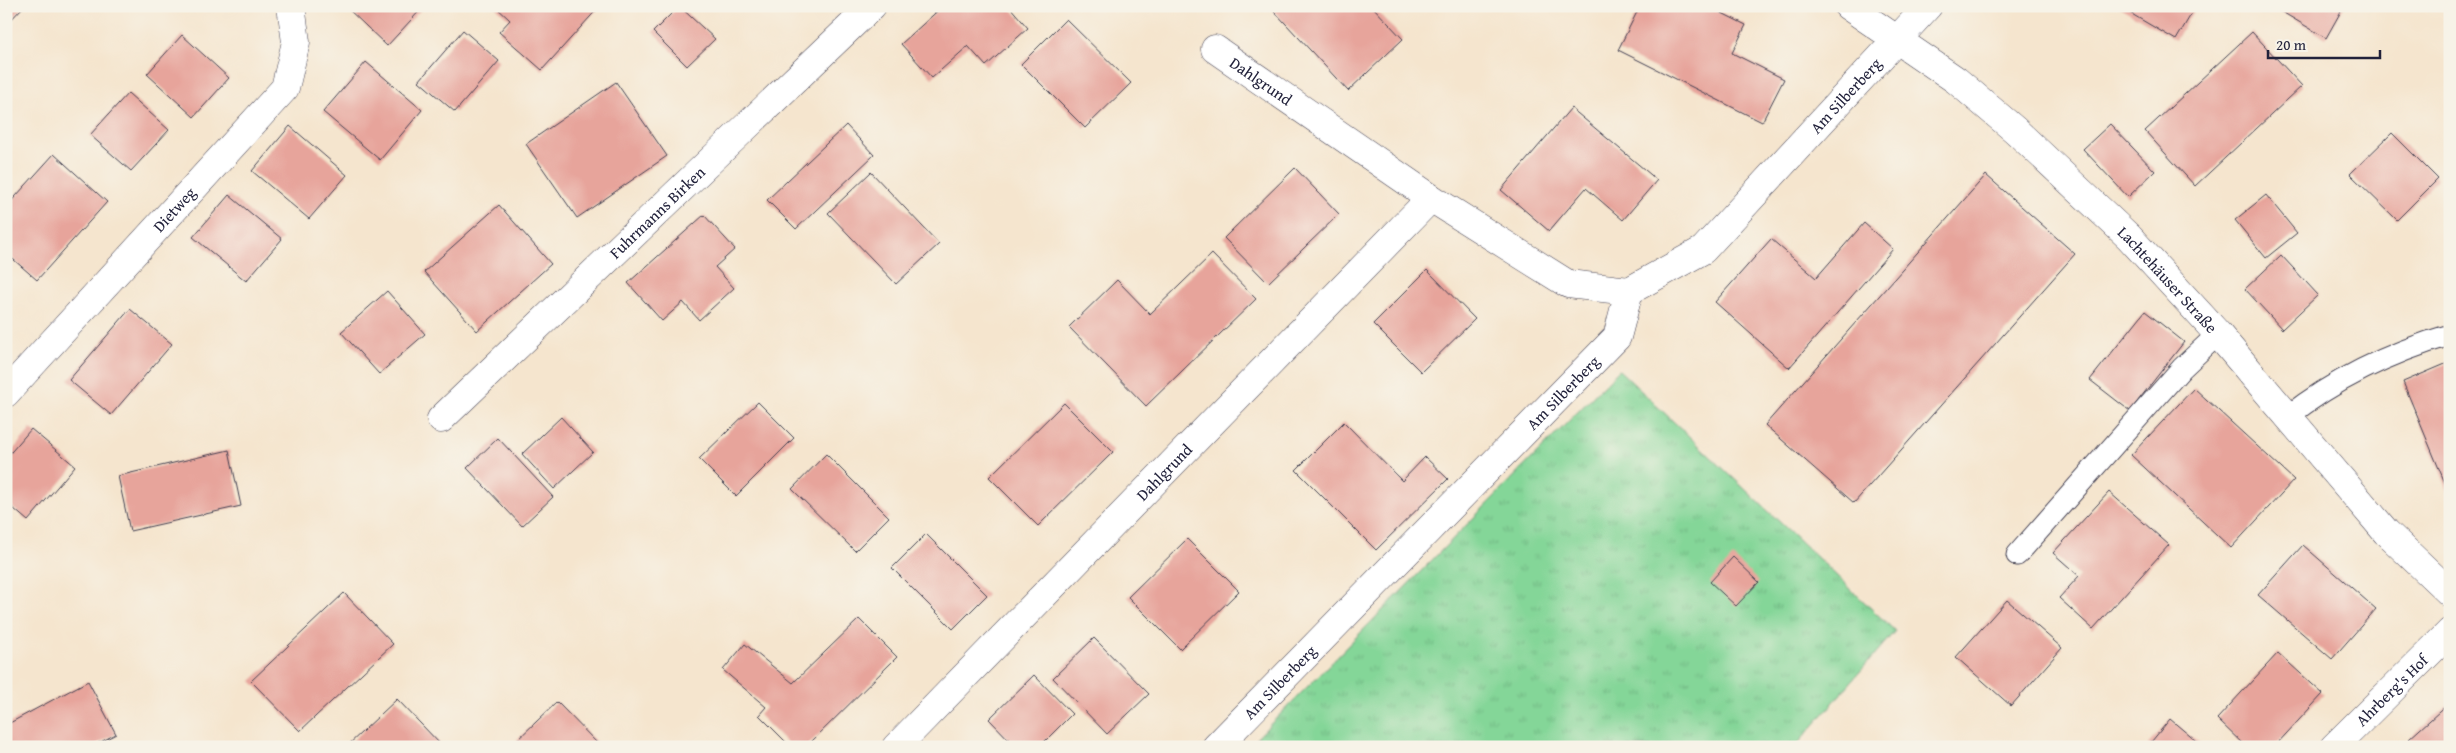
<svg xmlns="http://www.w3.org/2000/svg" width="2456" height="753" font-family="'Gentium Book Plus',serif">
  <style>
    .grass { fill: url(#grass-tufts); stroke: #537c6a }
    .building { fill: #e7a49b }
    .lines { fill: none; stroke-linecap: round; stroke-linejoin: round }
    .service-casing { stroke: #423f51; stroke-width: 23 }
    .minor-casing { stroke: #423f51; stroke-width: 29 }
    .tertiary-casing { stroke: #423f51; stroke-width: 29 }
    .service { stroke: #fff; stroke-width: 21 }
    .minor { stroke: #fff; stroke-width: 28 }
    .tertiary { stroke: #fff; stroke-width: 28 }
    .labels { text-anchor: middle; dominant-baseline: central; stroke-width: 4; stroke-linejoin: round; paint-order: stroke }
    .street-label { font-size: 16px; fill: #22223b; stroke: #f7f3e8 }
  </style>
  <defs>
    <pattern id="grass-tufts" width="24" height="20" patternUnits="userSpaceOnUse" patternTransform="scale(1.25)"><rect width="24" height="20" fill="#84d698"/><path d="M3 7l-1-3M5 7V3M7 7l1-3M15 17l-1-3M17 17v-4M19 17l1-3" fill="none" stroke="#72b784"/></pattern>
  </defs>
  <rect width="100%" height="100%" fill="#f7f3e8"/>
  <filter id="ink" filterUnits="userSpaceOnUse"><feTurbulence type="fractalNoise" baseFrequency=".02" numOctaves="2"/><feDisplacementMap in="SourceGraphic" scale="10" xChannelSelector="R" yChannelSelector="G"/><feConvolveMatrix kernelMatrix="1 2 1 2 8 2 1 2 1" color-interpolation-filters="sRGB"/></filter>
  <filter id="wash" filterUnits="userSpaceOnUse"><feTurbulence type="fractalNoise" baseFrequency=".0096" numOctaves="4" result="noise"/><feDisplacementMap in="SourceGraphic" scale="20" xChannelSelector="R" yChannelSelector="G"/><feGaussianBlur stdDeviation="1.12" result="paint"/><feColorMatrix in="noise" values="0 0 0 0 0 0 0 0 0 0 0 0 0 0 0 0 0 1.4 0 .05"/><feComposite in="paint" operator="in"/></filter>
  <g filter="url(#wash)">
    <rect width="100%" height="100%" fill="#f5e5ce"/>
    <path class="grass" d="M1619 370 1895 631 1795 747H1248Z"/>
    <g id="blocks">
      <path class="building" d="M6 6H24L6 25Z
        M345 6H424L387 46Z
        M495 6H600L542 70 499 32 510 20Z
        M679 6 715 39 687 66 653 32Z
        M943 6H1009L1028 28 986 66 968 46 932 78 901 44Z
        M1277 6H1372L1403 39 1348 91 1273 10Z
        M1640 6H1708L1746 25 1732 53 1784 79 1762 122 1618 50Z
        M2118 6H2196L2176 40Z
        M2272 6H2344L2326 38Z
        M1066 19 1131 83 1085 128 1021 64Z
        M463 30 499 61 455 112 419 81Z
        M2252 32 2302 86 2195 186 2145 131Z
        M182 35 229 78 194 117 147 74Z
        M366 62 422 110 380 160 323 112Z
        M616 82 667 156 577 218 526 144Z
        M128 93 169 130 131 171 90 135Z
        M1571 108 1657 180 1623 220 1586 188 1549 231 1501 190Z
        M2110 124 2155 171 2128 197 2083 149Z
        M846 125 874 155 796 229 767 200Z
        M290 126 347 175 309 219 252 171Z
        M2392 133 2438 179 2397 220 2350 174Z
        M54 154 107 202 37 280 6 253V207Z
        M1295 168 1339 214 1268 283 1224 238Z
        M871 172 939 244 896 284 828 213Z
        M1986 175 2075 254 1854 503 1765 425Z
        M229 195 282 239 246 281 193 237Z
        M2266 195 2297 233 2266 258 2235 220Z
        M499 205 551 264 477 331 424 272Z
        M704 215 735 249 715 267 734 288 699 320 683 302 662 321 628 283Z
        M1864 223 1893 249 1789 368 1715 302 1771 239 1816 278Z
        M1212 254 1256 299 1146 406 1069 327 1117 280 1150 314Z
        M2281 255 2318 295 2282 329 2245 289Z
        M1427 270 1475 319 1421 372 1373 324Z
        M387 291 425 334 379 374 341 332Z
        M130 309 172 344 111 415 69 380Z
        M2145 311 2184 342 2130 411 2090 380Z
        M2450 362V495L2403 382Z
        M2194 388 2294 480 2231 548 2131 455Z
        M758 402 794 438 736 496 699 459Z
        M1064 403 1113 452 1038 526 989 477Z
        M561 417 593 452 554 489 522 454Z
        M1344 422 1402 481 1425 457 1448 479 1376 550 1296 470Z
        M31 429 75 466 28 521 6 502V458Z
        M498 438 553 497 522 526 467 468Z
        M229 450 241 506 130 531 118 476Z
        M826 454 889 517 855 551 792 489Z
        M2109 492 2169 545 2093 629 2059 598 2079 576 2053 553Z
        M926 534 987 595 953 629 892 568Z
        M1187 539 1239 591 1180 649 1128 597Z
        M2303 545 2376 609 2332 659 2258 595Z
        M1733 557 1759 582 1736 606 1710 582Z
        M344 593 393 644 300 731 251 681Z
        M2007 600 2062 648 2011 706 1956 657Z
        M859 619 897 657 806 747H791L759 715 766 707 723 670 745 644 793 683Z
        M1094 638 1149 694 1107 734 1053 678Z
        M2278 653 2323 694 2274 747H2246L2217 719Z
        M1034 675 1072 714 1039 747H1016L989 719Z
        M88 681 116 734 91 747H6V725Z
        M397 699 443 747H346Z
        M557 702 601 747H521L516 741Z
        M2450 702V747H2416L2409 739Z
        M2170 719 2203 747H2147Z"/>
    </g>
  </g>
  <g filter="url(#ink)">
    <use href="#blocks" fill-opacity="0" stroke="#423f51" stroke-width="1"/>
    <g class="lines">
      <defs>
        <path id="service" d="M2287 417C2334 380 2392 352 2450 335
          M2017 555 2182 368 2218 334"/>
        <g id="minor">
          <path id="s1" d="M1215 49 1431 198 1568 284 1629 291"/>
          <path id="s2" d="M6 393 285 88 296 42 291 6"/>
          <path id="s3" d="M441 419 872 6"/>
          <path id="s4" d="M896 747 1431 198"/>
          <path id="s5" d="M1216 747 1617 337 1629 291 1703 250 1928 6"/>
          <path id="s6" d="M2334 747 2450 632"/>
        </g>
        <g id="tertiary">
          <path id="s7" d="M1848 6 1956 80 2015 130 2129 237 2218 334 2386 532 2450 593"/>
        </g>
      </defs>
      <use href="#service" class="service-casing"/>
      <use href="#minor" class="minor-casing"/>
      <use href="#tertiary" class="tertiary-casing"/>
      <use href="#service" class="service"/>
      <use href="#minor" class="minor"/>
      <use href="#tertiary" class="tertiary"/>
    </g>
  </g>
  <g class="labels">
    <g class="street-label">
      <text stroke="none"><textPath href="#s1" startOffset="56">Dahlgrund</textPath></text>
      <text stroke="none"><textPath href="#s5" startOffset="916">Am Silberberg</textPath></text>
      <text stroke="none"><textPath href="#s2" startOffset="249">Dietweg</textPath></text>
      <text stroke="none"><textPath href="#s3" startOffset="299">Fuhrmanns Birken</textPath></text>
      <text stroke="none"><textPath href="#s7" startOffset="422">Lachtehäuser Straße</textPath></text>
      <text stroke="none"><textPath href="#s5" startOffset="496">Am Silberberg</textPath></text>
      <text stroke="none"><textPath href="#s4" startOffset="384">Dahlgrund</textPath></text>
      <text stroke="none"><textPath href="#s5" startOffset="91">Am Silberberg</textPath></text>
      <text stroke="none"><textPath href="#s6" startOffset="81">Ahrberg's Hof</textPath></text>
    </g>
  </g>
  <rect width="2456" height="753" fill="none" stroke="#f7f3e8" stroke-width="25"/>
  <path d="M2268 50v8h112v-8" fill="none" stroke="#22223b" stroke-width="2.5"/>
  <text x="2276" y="50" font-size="15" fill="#22223b" stroke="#f7f3e8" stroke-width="4" paint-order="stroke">20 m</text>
</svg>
